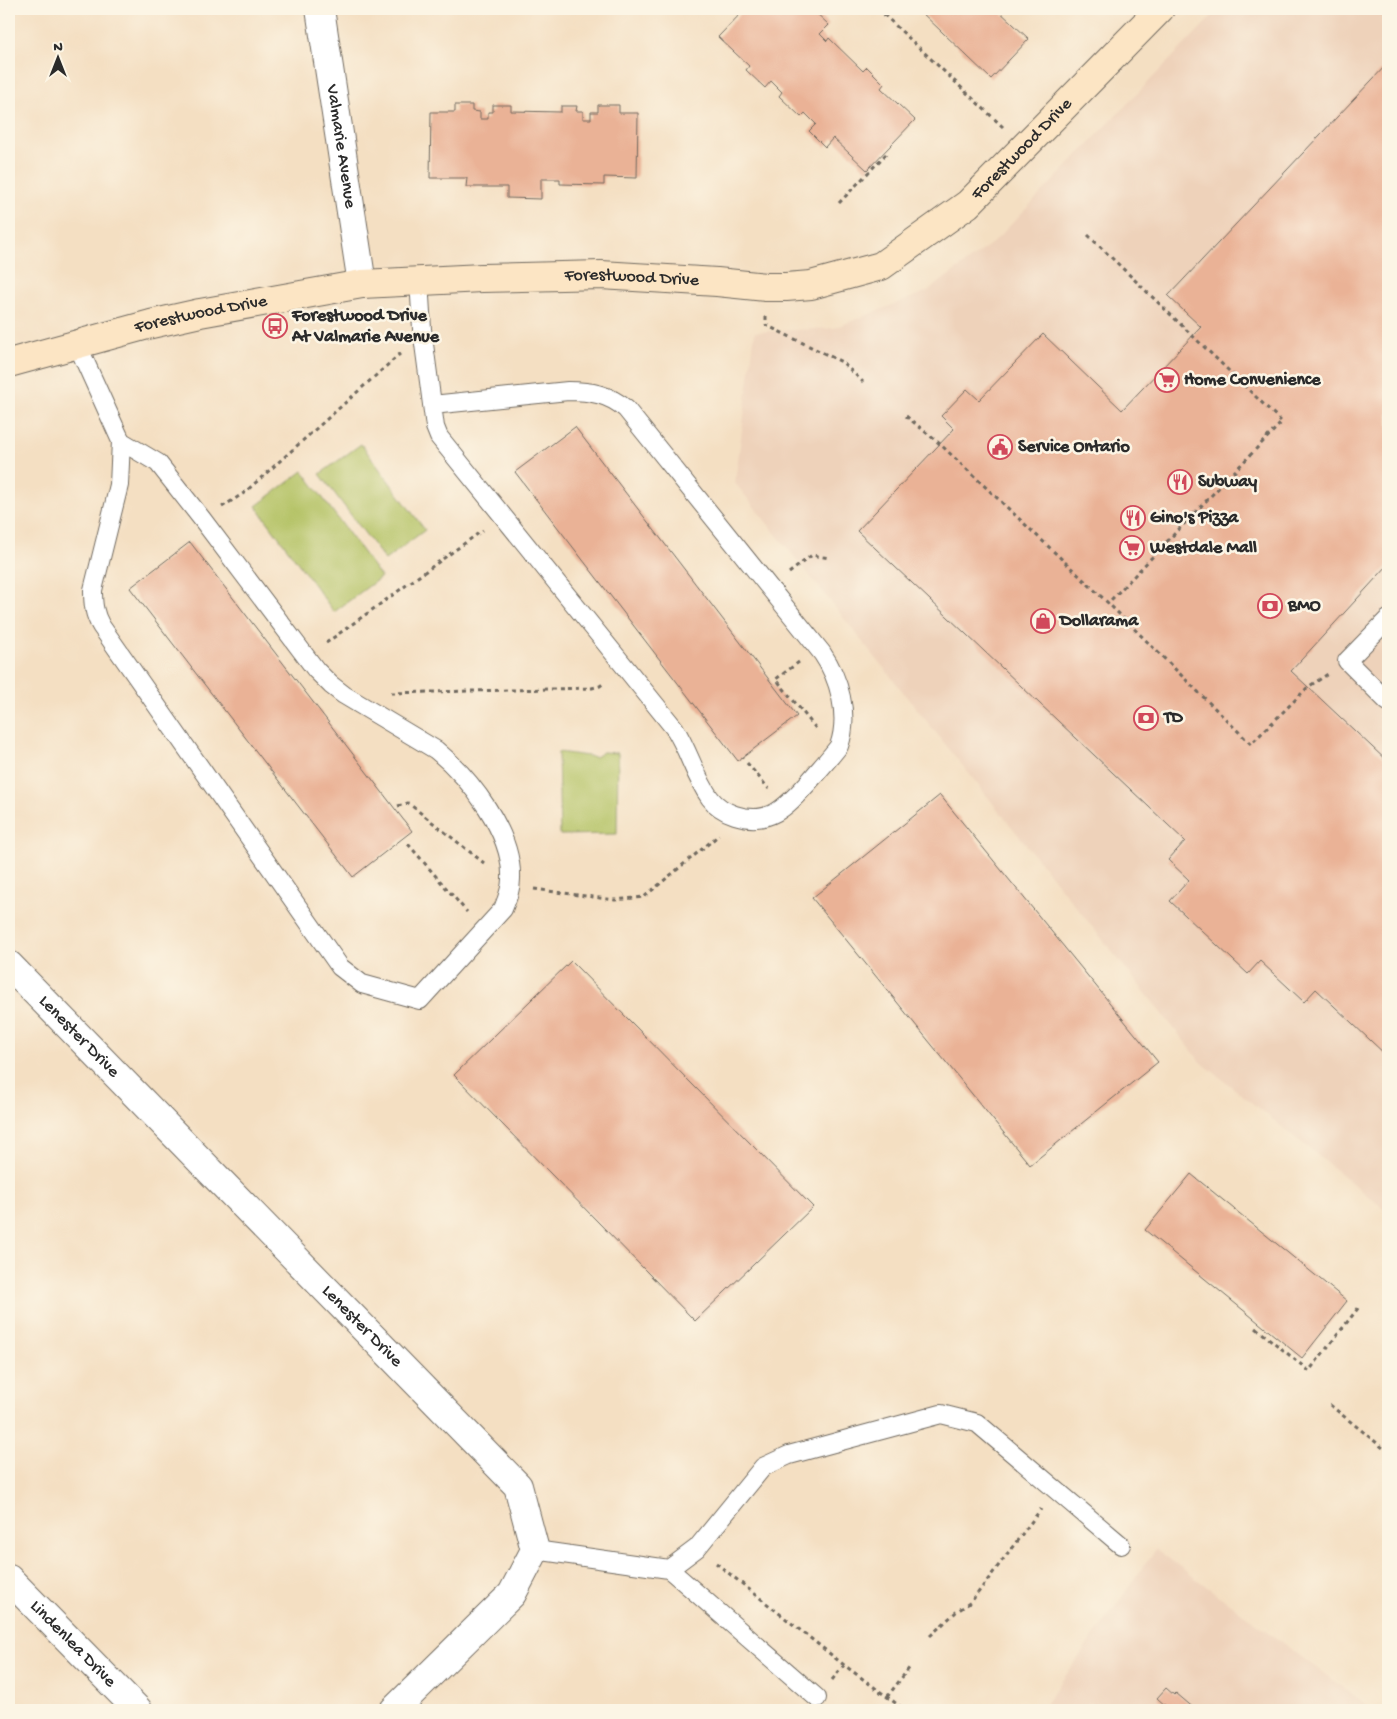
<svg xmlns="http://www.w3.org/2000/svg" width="1397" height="1719" font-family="'Gochi Hand',sans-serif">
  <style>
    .built { fill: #eed2ba }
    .green { fill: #b4c265; stroke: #707648 }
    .building { fill: #eab296 }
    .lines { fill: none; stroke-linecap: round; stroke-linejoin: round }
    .lane-casing { stroke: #716a60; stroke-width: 20 }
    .street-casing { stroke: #716a60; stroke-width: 30 }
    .secondary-casing { stroke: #716a60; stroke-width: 30 }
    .path { stroke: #716a60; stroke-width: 3; stroke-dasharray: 4 4; stroke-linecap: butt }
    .lane { stroke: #fff; stroke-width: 18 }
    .street { stroke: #fff; stroke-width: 28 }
    .secondary { stroke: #fce5c4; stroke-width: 28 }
    .labels { text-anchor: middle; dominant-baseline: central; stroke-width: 5; stroke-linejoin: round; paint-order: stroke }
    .street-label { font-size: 18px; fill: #2b2b2b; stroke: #fcf5e5 }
    .poi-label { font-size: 18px; font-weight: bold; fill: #2b2b2b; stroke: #fcf5e5; text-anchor: start }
  </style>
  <rect width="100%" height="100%" fill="#fcf5e5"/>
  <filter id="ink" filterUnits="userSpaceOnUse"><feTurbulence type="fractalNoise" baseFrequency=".02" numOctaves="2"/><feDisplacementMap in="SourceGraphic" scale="10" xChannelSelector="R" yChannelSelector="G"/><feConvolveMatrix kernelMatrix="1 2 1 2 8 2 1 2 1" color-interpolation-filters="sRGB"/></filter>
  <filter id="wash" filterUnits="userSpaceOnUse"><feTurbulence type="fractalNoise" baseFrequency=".0096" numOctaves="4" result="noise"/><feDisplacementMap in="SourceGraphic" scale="20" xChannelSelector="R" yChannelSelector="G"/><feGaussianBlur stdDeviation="1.12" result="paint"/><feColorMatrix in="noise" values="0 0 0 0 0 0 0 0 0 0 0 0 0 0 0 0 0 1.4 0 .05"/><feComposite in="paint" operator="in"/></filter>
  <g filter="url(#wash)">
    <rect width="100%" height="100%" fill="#f4dfc2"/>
    <path class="built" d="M1219 9H1388V1212L1201 1062 735 483 755 332 834 328 928 291 995 241Z
      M1156 1549 1369 1707 1366 1710H1041Z"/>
    <path class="green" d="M361 444 425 530 385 560 320 474Z
      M303 471 381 577 334 612 256 506Z
      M558 752 595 757 603 752 618 753 617 834 560 835Z"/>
    <g id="blocks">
      <path class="building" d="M745 9H796L801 13 804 10 806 12 812 9 829 25 820 34 827 41 829 38 863 71 867 67 884 84 881 88 915 120 867 170 833 138 825 147 809 131 816 124 805 113 801 117 779 96 782 92 771 81 765 88 746 70 749 66 718 37Z
        M918 9H997L1029 39 991 79Z
        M1388 63V565L1291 671 1388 762V1057L1316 989 1304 1002 1260 961 1248 974 1170 901 1189 880 1168 860 1185 841 857 531 954 429 941 416 967 389 979 400 1043 334 1122 410 1201 327 1168 296Z
        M455 105H472V111L480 112V119H488V112H493V105H511V111L561 112V106H577L576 111H583V119H591V112H598V105H619V113H638L637 178 604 177V185L560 184V179H541V199L507 198V187H466L467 178H430L431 112H455Z
        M575 427 797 716 738 761 515 472Z
        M190 542 412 831 353 877 130 588Z
        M940 795 1158 1062 1030 1165 812 898Z
        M571 961 813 1207 695 1321 454 1075Z
        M1191 1174 1347 1301 1302 1358 1145 1230Z
        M1166 1688 1174 1695 1176 1693 1196 1710H1164L1167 1707 1157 1698Z"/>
    </g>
  </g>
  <g filter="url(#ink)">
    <use href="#blocks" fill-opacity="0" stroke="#716a60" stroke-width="1"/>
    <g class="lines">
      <defs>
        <path id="lane" d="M419 280 422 329 435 427 439 437 675 729C689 751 695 777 710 798 716 806 726 812 735 815 769 826 786 807 807 784 818 771 829 759 839 746 850 715 839 678 822 653L626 409C609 394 590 391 568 391L432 405
          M77 344 121 441 158 463 202 519 316 670 331 685 344 695 436 750C470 778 513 833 511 879 511 890 507 899 503 909L420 1000 362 984 340 967 101 626C94 614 93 604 93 590L119 485 121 441
          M1388 619 1347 661 1388 702
          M535 1550 669 1569 817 1698
          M669 1569 697 1548 763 1467 789 1455 941 1414 977 1423 1121 1545"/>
        <g id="street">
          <path id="s1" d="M320 9 362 284"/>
          <path id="s2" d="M9 965 518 1486 535 1550 512 1594 394 1710"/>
          <path id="s3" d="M9 1579 138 1710"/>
        </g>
        <g id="secondary">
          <path id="s4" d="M9 363 151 324 200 313 362 284 482 278 601 275 717 282 766 287H786L811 285 881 266 968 204 1160 9"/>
        </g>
      </defs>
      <use href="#lane" class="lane-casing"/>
      <use href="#street" class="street-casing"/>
      <use href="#secondary" class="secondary-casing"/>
      <path class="path" d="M736 9 741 13
        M878 9 1003 127
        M839 203 888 152
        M1088 235 1282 422 1108 603
        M766 316V325L842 362 863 382
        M906 416 940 444 1108 603 1251 744 1308 687 1328 674
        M222 507 244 493 401 353
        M789 573 812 555 829 558
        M326 643 483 530
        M799 662 776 679 818 731
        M391 693 592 688 600 686 605 682
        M747 763 769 789
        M398 806 408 803 484 863
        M408 844 467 912
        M534 889 615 900 644 897 719 835
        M1256 1328 1309 1371 1359 1307
        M1330 1405 1388 1452
        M716 1563 844 1665 905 1710
        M930 1636 956 1612 971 1602 1041 1509
        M832 1680 844 1665
        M887 1697 910 1667
        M937 1710 941 1709"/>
      <use href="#lane" class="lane"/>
      <use href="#street" class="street"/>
      <use href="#secondary" class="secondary"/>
    </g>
  </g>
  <defs>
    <symbol id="bus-ring" viewBox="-11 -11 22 22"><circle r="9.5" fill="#fcf5e5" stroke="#d1495b" stroke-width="1.5"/><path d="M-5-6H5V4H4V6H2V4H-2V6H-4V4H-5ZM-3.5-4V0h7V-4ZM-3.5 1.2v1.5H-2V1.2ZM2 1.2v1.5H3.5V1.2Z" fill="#d1495b"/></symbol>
    <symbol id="supermarket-ring" viewBox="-11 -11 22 22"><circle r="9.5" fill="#fcf5e5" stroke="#d1495b" stroke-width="1.5"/><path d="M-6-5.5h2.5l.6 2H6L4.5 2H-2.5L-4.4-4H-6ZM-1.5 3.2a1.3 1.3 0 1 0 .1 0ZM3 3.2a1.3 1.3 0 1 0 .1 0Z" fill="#d1495b"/></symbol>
    <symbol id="civic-ring" viewBox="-11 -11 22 22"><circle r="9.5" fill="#fcf5e5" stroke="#d1495b" stroke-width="1.5"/><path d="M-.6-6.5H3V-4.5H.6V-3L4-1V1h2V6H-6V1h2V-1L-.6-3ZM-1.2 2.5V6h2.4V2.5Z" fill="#d1495b"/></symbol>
    <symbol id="restaurant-ring" viewBox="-11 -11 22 22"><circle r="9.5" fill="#fcf5e5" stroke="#d1495b" stroke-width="1.5"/><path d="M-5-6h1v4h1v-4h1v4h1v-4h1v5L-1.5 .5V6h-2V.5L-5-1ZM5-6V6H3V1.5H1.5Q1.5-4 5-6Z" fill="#d1495b"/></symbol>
    <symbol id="bank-ring" viewBox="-11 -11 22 22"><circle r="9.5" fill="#fcf5e5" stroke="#d1495b" stroke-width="1.5"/><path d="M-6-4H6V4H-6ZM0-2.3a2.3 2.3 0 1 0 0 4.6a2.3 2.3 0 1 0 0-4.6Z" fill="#d1495b"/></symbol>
    <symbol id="shop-ring" viewBox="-11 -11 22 22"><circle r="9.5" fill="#fcf5e5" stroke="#d1495b" stroke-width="1.5"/><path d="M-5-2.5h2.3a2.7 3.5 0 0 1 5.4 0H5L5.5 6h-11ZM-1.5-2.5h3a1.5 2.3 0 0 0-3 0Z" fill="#d1495b"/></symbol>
  </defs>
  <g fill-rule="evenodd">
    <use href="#bus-ring" x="261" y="312" width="28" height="28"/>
    <use href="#supermarket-ring" x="1153" y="366" width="28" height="28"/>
    <use href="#civic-ring" x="986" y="433" width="28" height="28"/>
    <use href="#restaurant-ring" x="1166" y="468" width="28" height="28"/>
    <use href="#restaurant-ring" x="1119" y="504" width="28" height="28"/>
    <use href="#supermarket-ring" x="1118" y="534" width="28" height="28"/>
    <use href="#bank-ring" x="1256" y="592" width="28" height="28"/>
    <use href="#shop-ring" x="1029" y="607" width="28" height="28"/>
    <use href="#bank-ring" x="1132" y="704" width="28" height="28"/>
  </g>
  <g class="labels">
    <g class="street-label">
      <text stroke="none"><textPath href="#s1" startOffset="139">Valmarie Avenue</textPath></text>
      <text stroke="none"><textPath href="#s4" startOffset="1068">Forestwood Drive</textPath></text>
      <text stroke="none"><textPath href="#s4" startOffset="632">Forestwood Drive</textPath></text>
      <text stroke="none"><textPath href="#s4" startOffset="198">Forestwood Drive</textPath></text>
      <text stroke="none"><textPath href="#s2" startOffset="100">Lenester Drive</textPath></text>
      <text stroke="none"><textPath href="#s2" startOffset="505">Lenester Drive</textPath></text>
      <text stroke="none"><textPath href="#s3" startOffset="91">Lindenlea Drive</textPath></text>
    </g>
    <g class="poi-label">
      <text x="292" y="316">Forestwood Drive<tspan x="292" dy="21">At Valmarie Avenue</tspan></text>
      <text x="1184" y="380">Home Convenience</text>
      <text x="1018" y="447">Service Ontario</text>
      <text x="1198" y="482">Subway</text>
      <text x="1150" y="518">Gino's Pizza</text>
      <text x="1150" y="548">Westdale Mall</text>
      <text x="1288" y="606">BMO</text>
      <text x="1060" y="621">Dollarama</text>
      <text x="1164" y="718">TD</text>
    </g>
  </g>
  <rect width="1397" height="1719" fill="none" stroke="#fcf5e5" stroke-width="30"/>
  <g transform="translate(58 58)" stroke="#fcf5e5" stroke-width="4" paint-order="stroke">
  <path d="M0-4L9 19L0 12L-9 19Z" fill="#2b2b2b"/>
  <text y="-8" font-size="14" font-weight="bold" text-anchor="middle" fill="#2b2b2b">N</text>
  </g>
</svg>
